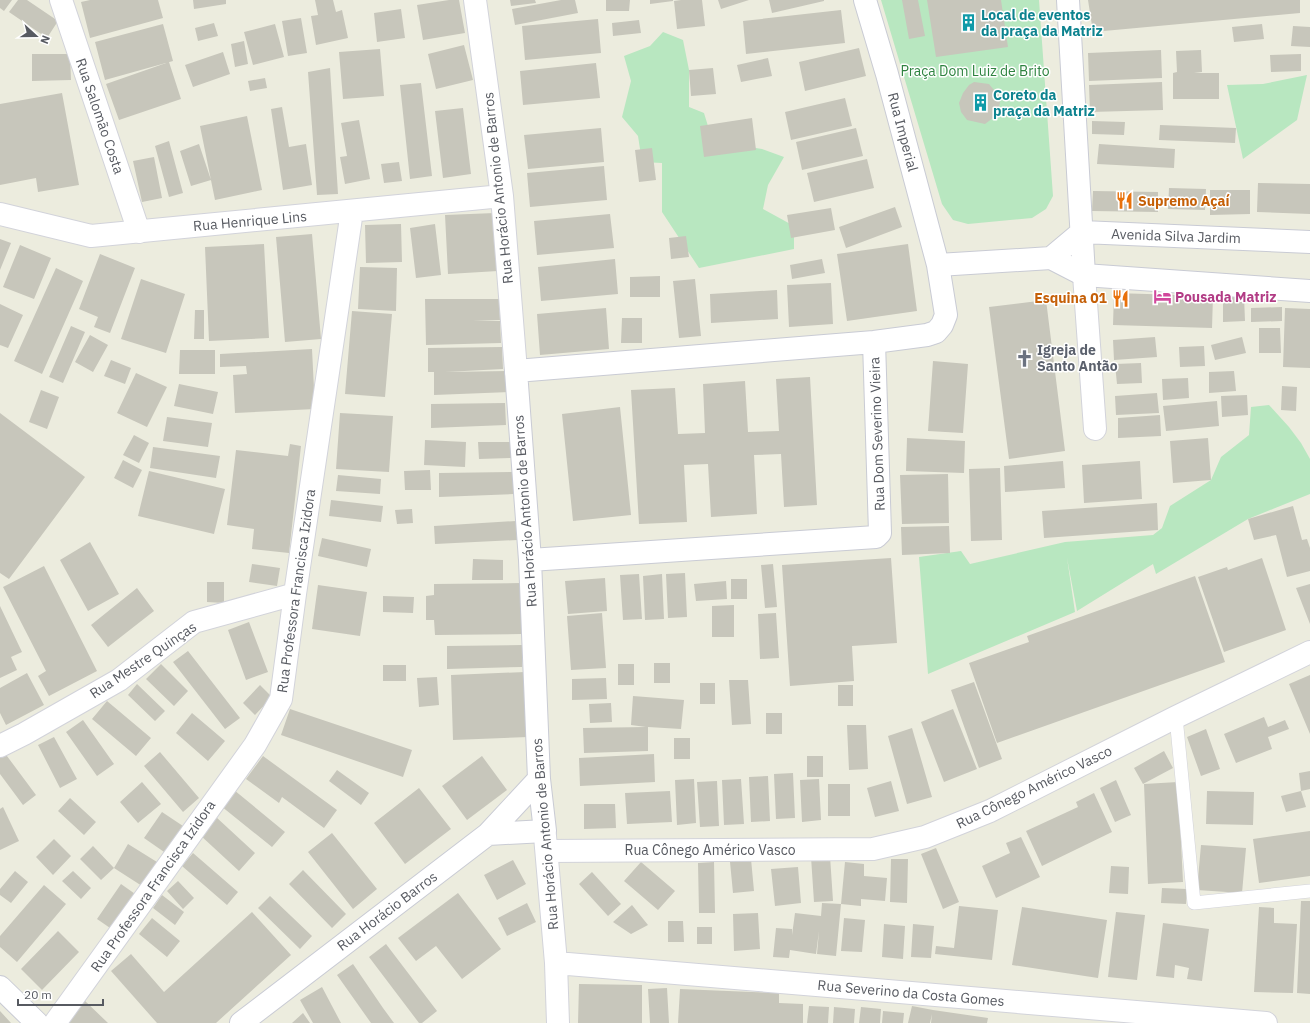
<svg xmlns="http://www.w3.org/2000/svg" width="1310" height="1023" font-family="'IBM Plex Sans',sans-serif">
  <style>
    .green { fill: #b8e7c0 }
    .building { fill: #c7c6bb }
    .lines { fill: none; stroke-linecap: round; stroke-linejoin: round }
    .lane-casing { stroke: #d2d3da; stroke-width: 14 }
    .street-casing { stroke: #d2d3da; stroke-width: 24 }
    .secondary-casing { stroke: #c9cbd4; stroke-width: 24 }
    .lane { stroke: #fff; stroke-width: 13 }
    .street { stroke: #fff; stroke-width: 22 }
    .secondary { stroke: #fff; stroke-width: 22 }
    .labels { text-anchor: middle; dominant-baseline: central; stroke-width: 3; stroke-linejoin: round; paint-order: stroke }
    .culture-label { font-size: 14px; font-weight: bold; fill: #0d838f; stroke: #fff; text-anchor: start }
    .park-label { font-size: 14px; fill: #2e8340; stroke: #fff }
    .street-label { font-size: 14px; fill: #575a61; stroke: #fff }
    .food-label { font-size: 14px; font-weight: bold; fill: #c56008; stroke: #fff; text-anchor: start }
    .hotel-label { font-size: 14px; font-weight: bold; fill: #b23c85; stroke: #fff; text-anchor: start }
    .worship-label { font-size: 14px; font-weight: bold; fill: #5b616d; stroke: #fff; text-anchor: start }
  </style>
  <rect width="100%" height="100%" fill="#ececde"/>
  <path class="green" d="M881 0H1039L1053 196 1046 209 1032 218 968 224 953 220 942 204Z
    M663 32 683 40 689 70V107L704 113 711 136 737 145 762 149 784 157 768 185 763 209 794 226V249L699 268 662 212V163L642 162 638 136 622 117 631 81 624 56 650 46Z
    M1307 75 1297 120 1243 159 1227 85 1263 84Z
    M1269 405 1289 427 1301 443 1310 459V494L1248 519 1156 574 1153 564 1077 611 1067 558 1075 612 928 674 919 557 961 551 970 564 1065 542 1153 535 1162 528 1170 506 1211 480 1221 457 1249 435 1251 407Z"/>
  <path class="building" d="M0 0H12L4 11 0 8Z
    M18 0H27L58 21 47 38 9 12Z
    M90 0H158L163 18 90 38 81 2Z
    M193 0H226V4L194 9Z
    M315 0H333L336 12 342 10 348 38 316 45 311 16 318 15Z
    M449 0H459L465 33 423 40 417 5Z
    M510 0H535L536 3 511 6Z
    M561 0H575L578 13 515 25 512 9Z
    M606 0H630L629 11H606Z
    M650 0H673V1L650 4Z
    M681 0H702L705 26 677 29 674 1Z
    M718 0H749L721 9Z
    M769 0H824V1L772 13Z
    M902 0H918L925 36 909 39Z
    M927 0H1001L1008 47 936 57Z
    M1088 0H1300V13L1093 32Z
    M401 9 405 38 377 42 374 13Z
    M841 10 845 43 746 54 743 21Z
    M301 18 307 53 288 56 282 21Z
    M598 19 601 53 525 60 522 26Z
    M639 20 641 33 613 36 612 23Z
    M214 23 218 36 198 41 195 28Z
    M163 24 173 61 105 80 95 42Z
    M275 24 284 57 253 65 244 32Z
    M1262 24 1264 39 1234 42 1232 27Z
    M1293 26 1310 27V47L1291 46Z
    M244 41 248 64 235 67 231 44Z
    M464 45 473 80 436 89 428 54Z
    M859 48 866 76 805 91 799 62Z
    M380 49 384 96 343 99 339 52Z
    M1161 50 1162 78 1089 81 1088 53Z
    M1201 50 1202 72 1194 73H1219V99H1173V73L1177 72 1176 51Z
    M223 52 230 74 193 87 185 65Z
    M32 54H70L71 80 32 81Z
    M1301 54V71L1271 72 1270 55Z
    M768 58 772 76 741 82 737 65Z
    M169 62 181 99 119 120 106 84Z
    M596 63 600 98 523 105 520 71Z
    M330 68 338 194 317 195 308 72Z
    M713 68 716 94 691 96 689 70Z
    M265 78 267 88 250 91 248 81Z
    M974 82 989 84 999 96 1000 103 998 110 993 118 985 124 967 120 961 112 959 103 963 93 969 85Z
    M1162 82 1163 110 1090 112 1089 85Z
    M421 83 432 176 410 179 400 85Z
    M62 93 79 185 38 192 36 178 0 185V104Z
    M845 98 852 126 791 140 785 112Z
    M282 107 289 147 306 144 312 185 283 190 271 109Z
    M463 108 471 174 443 178 435 111Z
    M247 116 262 190 215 200 200 126Z
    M752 118 756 150 704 157 700 126Z
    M359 120 370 179 345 184 340 157 347 156 341 123Z
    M1092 121 1125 122 1124 135 1092 134Z
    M1160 125 1236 128 1235 143 1159 140Z
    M601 128 604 162 528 169 524 135Z
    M856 128 863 156 802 170 796 142Z
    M169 141 183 193 169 197 155 146Z
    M199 144 211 180 191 186 180 151Z
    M1099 144 1175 149 1174 168 1097 164Z
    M652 148 656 180 639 182 635 150Z
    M154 157 162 198 142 202 133 161Z
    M867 159 874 188 814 202 807 173Z
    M399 162 402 181 384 183 381 164Z
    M604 166 607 200 530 207 527 173Z
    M1258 183 1310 184V214L1257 212Z
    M1169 188 1206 189 1205 210 1168 209Z
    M1210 190H1250V214L1210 215Z
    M1093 191 1158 192V212L1092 211Z
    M895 207 902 227 846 248 839 227Z
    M831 208 835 230 791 238 787 215Z
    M495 213 498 271 448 274 445 215Z
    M610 214 614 248 537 255 534 221Z
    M401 224 402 262 366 263 365 225Z
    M435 224 441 275 416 278 410 228Z
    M312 234 321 339 285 342 276 237Z
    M686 236 689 257 671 259 669 238Z
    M0 239 11 243 0 270Z
    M264 244 269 338 209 341 205 247Z
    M908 244 917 311 847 321 837 254Z
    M20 245 51 258 34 299 3 287Z
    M100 254 135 268 110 333 94 327 98 317 79 309Z
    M615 259 618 294 541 301 538 267Z
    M822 259 825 273 792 279 790 265Z
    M360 267 397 268 396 311 358 309Z
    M56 268 83 281 42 374 14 361Z
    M660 276V297H630V277Z
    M141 279 185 294 166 353 121 339Z
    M695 279 701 336 679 338 673 281Z
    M831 283 833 324 789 327 787 285Z
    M777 290 778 319 711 323 710 294Z
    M1114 293 1213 296 1212 328 1113 325Z
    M1223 296H1244L1245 321 1223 322Z
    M425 299H499L500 320 473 321H500L501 343 426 345Z
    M1046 300 1065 451 1009 459 989 307Z
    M0 304 23 315 8 348 0 345Z
    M1282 307V321L1251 322V308Z
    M606 308 609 349 540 355 537 314Z
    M1285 308 1310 309V368L1283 367Z
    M195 310H204V339H194Z
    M352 311 392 314 385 397 345 394Z
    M622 318H642V343H621Z
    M71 326 85 332 63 383 49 377Z
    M1259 328H1280L1281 353H1259Z
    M90 335 108 345 93 372 75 362Z
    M1155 337 1157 357 1114 360 1113 340Z
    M1242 337 1246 353 1215 360 1211 345Z
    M1204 346 1205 366 1180 367 1179 347Z
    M502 347 503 369 445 372 508 371 510 392 434 395V372H428V348Z
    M312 349 315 409 235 413 233 375 247 374 246 366 220 367V354Z
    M180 350H215V374H179Z
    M111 360 131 368 125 384 104 376Z
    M933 361 968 364 963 433 928 431Z
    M1141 363 1142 383 1117 384 1115 364Z
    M1234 371 1236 391 1209 393V372Z
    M136 373 167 387 147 427 117 413Z
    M810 377 817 505 784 507 781 454 754 455 757 514 711 517 708 464 684 465 687 522 639 524 631 390 675 388 678 434 705 433 703 384 745 381 748 432 779 431 776 379Z
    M1188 378 1189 398 1163 400 1162 379Z
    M179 384 218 392 213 414 174 406Z
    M1282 386 1297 387 1296 411 1281 410Z
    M41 390 59 397 47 429 29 422Z
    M1157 393 1159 413 1116 415 1115 396Z
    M1247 395 1248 415 1222 417 1221 396Z
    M1217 401 1219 426 1166 431 1163 406Z
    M505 403 506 425 431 428V404Z
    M620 407 631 515 573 521 562 414Z
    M0 413 85 477 9 579 0 573Z
    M340 413 393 416 389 472 336 469Z
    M1160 415 1161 436 1118 438V418Z
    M167 417 212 423 208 447 163 441Z
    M134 435 149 443 139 463 123 455Z
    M907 438 965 441 964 473 906 471Z
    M1208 438 1211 480 1173 483 1170 441Z
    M425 440 466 442 465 467 424 465Z
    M478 442H510L511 458 479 459Z
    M290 444 301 446 289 553 252 549 254 529 227 525 236 450 288 456Z
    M153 447 220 456 216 478 150 468Z
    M123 460 142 470 133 488 114 478Z
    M1063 461 1065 488 1005 492 1004 466Z
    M1140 461 1142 499 1084 503 1082 465Z
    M1000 468 1002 540 971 541 969 469Z
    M430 470 431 490H405L404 471Z
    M149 471 225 489 214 534 138 516Z
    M513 472 514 494 439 497V473Z
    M948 474 949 523 902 524 900 475Z
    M338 475 381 479 380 494 336 491Z
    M331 500 383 506 381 522 329 516Z
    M1157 503 1158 530 1044 538 1042 511Z
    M1293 506 1302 540 1307 539 1310 548V571L1287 577 1276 535 1254 540 1248 519Z
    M412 509 413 523 397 524 395 510Z
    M516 521 517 540 435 544 434 526Z
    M949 526 950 553 902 555 901 527Z
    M322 538 371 549 367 567 318 556Z
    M90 542 119 594 88 611 60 560Z
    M891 558 897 643 852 646 854 681 790 686 782 565Z
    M1262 558 1286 630 1224 652 1198 577 1227 567 1228 570Z
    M473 559 503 560V580H472Z
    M252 564 280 568 277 586 249 582Z
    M773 564 777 607 765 608 761 565Z
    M44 566 97 671 49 696 38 676 46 671 3 587Z
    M685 573 687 617 668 618 666 574Z
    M639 574 642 619 623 620 620 575Z
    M662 574 664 619 645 620 643 576Z
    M1195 576 1225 662 997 743 969 663 1029 642 1027 636Z
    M605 578 607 611 568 614 565 581Z
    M731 579H747V599H731Z
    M726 581 727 599 696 601 694 584Z
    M207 582H224V603L207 602Z
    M521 583V634L435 635 434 620H426V596L434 595V584Z
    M1310 584V624L1296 588Z
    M318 585 367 592 360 636 312 629Z
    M137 588 154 611 108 647 91 625Z
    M383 596 414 597 413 613 383 612Z
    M734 605V637H712V606Z
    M0 606 22 652 11 657 17 670 0 678Z
    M602 613 606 668 571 670 567 616Z
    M776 613 779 658 760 659 758 614Z
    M249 622 268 672 246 680 228 630Z
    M522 645V667L447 669V646Z
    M188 651 240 718 225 729 173 662Z
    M654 663H670V683H654Z
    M161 664 188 691 174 706 146 679Z
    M618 664H634V685H618Z
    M383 665H406V681H383Z
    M525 672 528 737 453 740 451 675Z
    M27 673 44 705 6 725 0 713V688Z
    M1310 675V734L1289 684Z
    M437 677 439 705 419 707 417 678Z
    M606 678 607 699 572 700V679Z
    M729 680H748L751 724 732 725Z
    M974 682 1002 759 979 768 951 690Z
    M700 683H715V704H700Z
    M137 684 165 711 155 721 128 695Z
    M260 685 272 697 255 715 243 703Z
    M838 685H853V706H838Z
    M633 696 684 700 681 729 648 727V751L584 753 583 728 646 727 631 725Z
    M107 701 151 738 136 756 92 719Z
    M611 703 612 722 590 723 589 704Z
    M290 709 412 750 403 777 281 735Z
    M953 709 977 769 944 782 921 722Z
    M192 713 225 741 208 761 176 733Z
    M766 713H782V734H766Z
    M1264 717 1268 727 1285 720 1289 729 1268 737 1272 749 1236 763 1224 734Z
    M83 720 114 764 97 776 66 732Z
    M847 725H866L868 769 849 770Z
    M912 728 932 797 907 804 888 736Z
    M1206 729 1220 769 1201 776 1187 737Z
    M54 737 77 779 60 788 38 745Z
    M674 738H690V759H674Z
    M1164 751 1173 768 1143 784 1134 768Z
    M4 752 36 795 23 805 0 774V755Z
    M160 752 199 798 183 812 144 766Z
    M654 754 655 782 580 786 579 758Z
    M263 756 337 810 324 828 282 797 279 803 246 779Z
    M482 756 507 790 467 820 442 786Z
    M807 756H823V777H807Z
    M337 770 369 793 361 805 329 781Z
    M1310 771V789L1301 791 1299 773Z
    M793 773 795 818 776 819 774 774Z
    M768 776 770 821 751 822 749 777Z
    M694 779 696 823 677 825 675 780Z
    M741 779 744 824 724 825 722 780Z
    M819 779 821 820 802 822 800 780Z
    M1116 780 1131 815 1115 822 1100 788Z
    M717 781 719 826 700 827 697 782Z
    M891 781 899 811 875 817 867 788Z
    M142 782 161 804 138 823 120 802Z
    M1178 782 1183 882 1148 884 1144 784Z
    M828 784H850V816H828Z
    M419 788 451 829 405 864 374 823Z
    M234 790 285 832 272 847 221 806Z
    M670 791 672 822 627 824 625 793Z
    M1207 791 1254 792 1253 825 1206 824Z
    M1301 791 1306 807 1286 812 1281 796Z
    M1094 793 1112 832 1042 866 1026 831 1078 807 1076 802Z
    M70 798 96 822 84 835 58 811Z
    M584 804H615L616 828 584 829Z
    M3 807 19 841 0 850V809Z
    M162 812 186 828 167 854 144 838Z
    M216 817 255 853 239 871 200 835Z
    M1310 831V876L1259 883 1253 839Z
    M332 833 377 889 353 909 308 852Z
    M1021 837 1040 877 996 898 982 866 1010 853 1006 843Z
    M54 839 71 856 53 875 36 857Z
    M128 844 157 862 142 886 114 868Z
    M1201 845 1246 848 1242 893 1197 890Z
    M93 846 114 868 101 880 80 859Z
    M936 848 959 902 943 909 921 854Z
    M193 853 238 892 227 905 182 866Z
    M830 856 833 901 814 902 811 857Z
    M751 859 754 891 733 893 730 862Z
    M891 859H908L907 903 890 902Z
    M513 860 526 884 497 900 484 875Z
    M641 862 675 891 658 910 624 881Z
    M714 862 715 913H699L698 863Z
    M845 862 864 864V876L887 878 885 901 861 899V906L841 904Z
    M1111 866 1129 867 1128 894 1109 893Z
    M798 867 801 903 775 906 771 869Z
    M303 870 346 914 332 928 289 884Z
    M15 871 28 882 11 903 0 895V889Z
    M73 871 91 888 81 899 62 881Z
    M592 872 621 904 608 916 579 884Z
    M178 881 194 898 183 909 167 891Z
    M121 884 138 896 113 930 97 919Z
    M44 885 66 904 17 962 0 947V936Z
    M1162 888 1187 889 1186 904 1161 903Z
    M458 893 501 949 462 979 436 946 416 961 398 938Z
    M162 895 184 912 175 925 153 908Z
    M270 896 312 936 300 949 258 908Z
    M1301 901H1310V994L1297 993Z
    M527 903 536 922 507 936 498 918Z
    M822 903 841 904 836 956 817 954 819 931 816 954 790 950 789 958 773 957 776 928 792 929V935L795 913 821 916Z
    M632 905 648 925 631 934 613 922Z
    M959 906 998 910 992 960 935 954 936 946 954 948Z
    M1022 907 1107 920 1098 978 1012 965Z
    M1259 907 1274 908V923L1297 924 1293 993 1254 992Z
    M252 912 291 955 216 1023H157L111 971 131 954 164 992Z
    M1116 912 1145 915 1137 980 1108 977Z
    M758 913 760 949 734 951 733 914Z
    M152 918 180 941 167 957 139 934Z
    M844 918 865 920 862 952 841 951Z
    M668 921H683L684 942H668Z
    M1163 923 1209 929 1202 981 1187 979 1189 968 1175 965 1174 978 1156 976Z
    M884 924 905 926 903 959 882 957Z
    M913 924 934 926 931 958 911 957Z
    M697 927H712V944H697Z
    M58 931 79 952 42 990 21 969Z
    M386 944 437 1011 422 1023H419L369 957Z
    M353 964 383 1008 394 1023H371L337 975Z
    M579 984 642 985V1023H578Z
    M322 987 341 1023H313L300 1000Z
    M667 988 669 1023H650L648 989Z
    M680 989 779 993V1003L803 1004V1023H678Z
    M84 1000 108 1023H69L65 1019Z
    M809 1006 829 1007 828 1023H807Z
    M912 1006 933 1010 988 1018 987 1023H931L932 1014 930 1023H908Z
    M834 1007 855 1009 854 1023H833Z
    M861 1007 881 1009 880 1023H859Z
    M0 1011 11 1023H0Z
    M883 1011 904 1013 903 1023H882Z
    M303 1013 310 1023H292Z"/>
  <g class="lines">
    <defs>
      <path id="lane" d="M1176 717 1194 903 1310 891"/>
      <path id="street" d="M61 0 139 232
        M475 0 502 196 516 371
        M0 214 91 236 502 196
        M1084 275 1095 429
        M0 746 24 734 119 680 194 622 295 594
        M545 836 556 963 558 1023
        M547 851 873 849 925 837 990 811 1176 717 1310 652
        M556 963 1266 1023
        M55 1023 255 745 281 699 295 594 352 211"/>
      <path id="secondary" d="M1068 0 1084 275
        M1051 258 1082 232 1310 242
        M938 265 1051 258 1084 275 1310 291
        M530 560 876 537 880 533 874 342
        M488 834 545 831 539 779 530 560 516 371 874 342 927 335 936 332 942 325 946 315 938 265 887 74 865 0
        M0 987 37 1023
        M241 1023 488 834 539 779"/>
    </defs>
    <use href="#lane" class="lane-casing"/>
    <use href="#street" class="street-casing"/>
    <use href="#secondary" class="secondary-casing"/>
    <use href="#lane" class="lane"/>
    <use href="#street" class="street"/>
    <use href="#secondary" class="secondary"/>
  </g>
  <defs>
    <symbol id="building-bare" viewBox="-9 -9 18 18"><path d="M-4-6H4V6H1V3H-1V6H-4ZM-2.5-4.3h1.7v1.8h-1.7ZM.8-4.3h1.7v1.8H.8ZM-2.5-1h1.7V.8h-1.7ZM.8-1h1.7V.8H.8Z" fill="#0f9aa8" stroke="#fff" stroke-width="2.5" paint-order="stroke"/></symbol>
    <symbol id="restaurant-bare" viewBox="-9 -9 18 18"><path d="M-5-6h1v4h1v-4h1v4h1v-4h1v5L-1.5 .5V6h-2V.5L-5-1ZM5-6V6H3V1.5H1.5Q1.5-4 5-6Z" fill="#e8710a" stroke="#fff" stroke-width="2.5" paint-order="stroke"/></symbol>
    <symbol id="hotel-bare" viewBox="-9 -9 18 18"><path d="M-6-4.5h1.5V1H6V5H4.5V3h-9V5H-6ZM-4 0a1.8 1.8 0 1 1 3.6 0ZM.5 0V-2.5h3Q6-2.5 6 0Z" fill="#d1479c" stroke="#fff" stroke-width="2.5" paint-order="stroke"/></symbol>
    <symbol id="church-bare" viewBox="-9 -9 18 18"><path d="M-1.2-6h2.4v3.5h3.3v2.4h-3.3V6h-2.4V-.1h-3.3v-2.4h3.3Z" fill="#6b7280" stroke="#fff" stroke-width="2.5" paint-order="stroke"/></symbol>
  </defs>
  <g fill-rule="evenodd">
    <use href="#building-bare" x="956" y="10" width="25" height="25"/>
    <use href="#building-bare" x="968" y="90" width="25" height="25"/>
    <use href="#restaurant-bare" x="1112" y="188" width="25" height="25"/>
    <use href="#hotel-bare" x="1150" y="284" width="25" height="25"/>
    <use href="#restaurant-bare" x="1108" y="286" width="25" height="25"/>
    <use href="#church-bare" x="1012" y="346" width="25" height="25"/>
  </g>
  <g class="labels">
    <g class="culture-label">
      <text x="981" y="15">Local de eventos<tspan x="981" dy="16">da praça da Matriz</tspan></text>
      <text x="993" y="95">Coreto da<tspan x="993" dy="16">praça da Matriz</tspan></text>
    </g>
    <g class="park-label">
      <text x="975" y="71">Praça Dom Luiz de Brito</text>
    </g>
    <g class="street-label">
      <text transform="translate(100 116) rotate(71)">Rua Salomão Costa</text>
      <text transform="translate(903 132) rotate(75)">Rua Imperial</text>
      <text transform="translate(498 188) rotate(-96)">Rua Horácio Antonio de Barros</text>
      <text transform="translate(250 221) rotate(-5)">Rua Henrique Lins</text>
      <text transform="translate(1176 236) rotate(2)">Avenida Silva Jardim</text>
      <text transform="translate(877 434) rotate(-92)">Rua Dom Severino Vieira</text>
      <text transform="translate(525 511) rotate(-94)">Rua Horácio Antonio de Barros</text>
      <text transform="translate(296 591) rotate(-82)">Rua Professora Francisca Izidora</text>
      <text transform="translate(143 660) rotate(-34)">Rua Mestre Quinças</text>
      <text transform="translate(1034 787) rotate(-26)">Rua Cônego Américo Vasco</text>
      <text transform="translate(545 834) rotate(-95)">Rua Horácio Antonio de Barros</text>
      <text x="710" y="850">Rua Cônego Américo Vasco</text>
      <text transform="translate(153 886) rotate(-55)">Rua Professora Francisca Izidora</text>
      <text transform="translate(387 911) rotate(-37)">Rua Horácio Barros</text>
      <text transform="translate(911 993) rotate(5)">Rua Severino da Costa Gomes</text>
    </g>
    <g class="food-label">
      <text x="1138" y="201">Supremo Açaí</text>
      <text x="1107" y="298" text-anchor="end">Esquina 01</text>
    </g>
    <g class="hotel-label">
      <text x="1175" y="297">Pousada Matriz</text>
    </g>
    <g class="worship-label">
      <text x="1037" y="350">Igreja de<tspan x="1037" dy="16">Santo Antão</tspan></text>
    </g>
  </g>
  <g transform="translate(36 36) rotate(111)" stroke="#ffffff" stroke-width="3" paint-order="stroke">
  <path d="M0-3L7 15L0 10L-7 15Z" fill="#575a61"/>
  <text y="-6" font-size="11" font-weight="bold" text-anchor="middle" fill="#575a61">N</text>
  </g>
  <path d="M18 999v6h85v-6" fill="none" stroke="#575a61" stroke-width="2"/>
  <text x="24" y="999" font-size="12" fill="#575a61" stroke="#ffffff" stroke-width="3" paint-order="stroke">20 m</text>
</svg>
